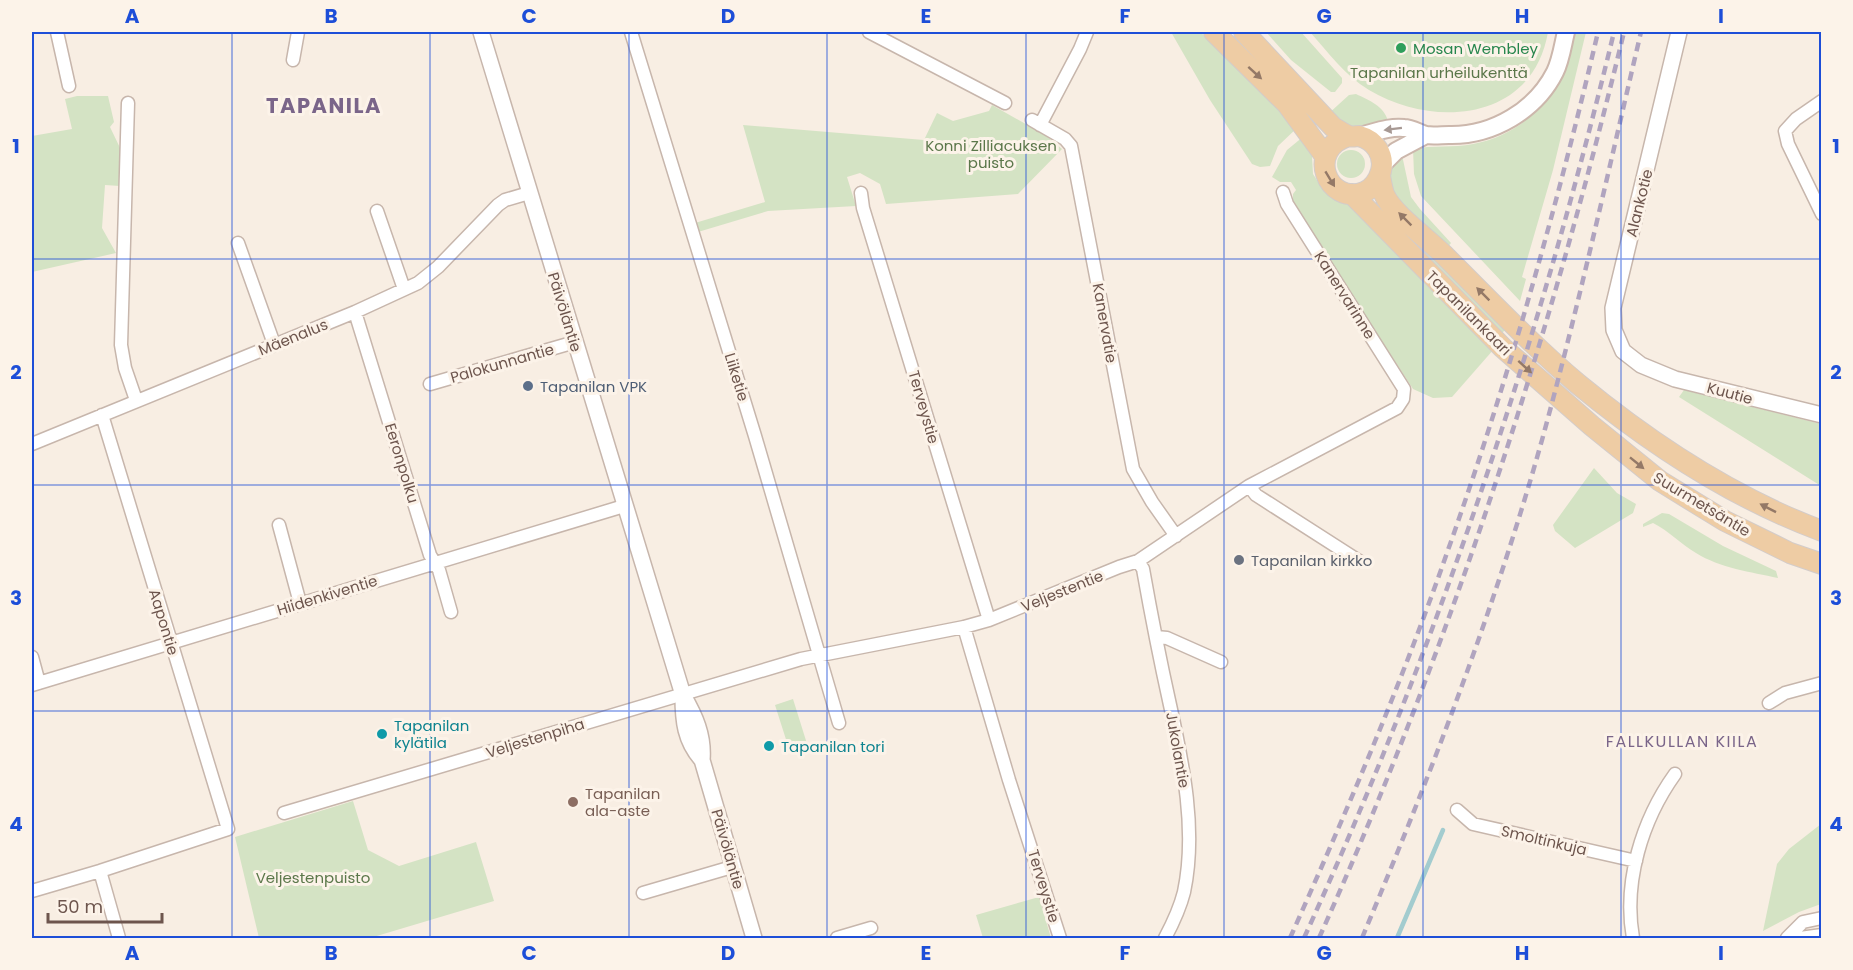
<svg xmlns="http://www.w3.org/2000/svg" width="1853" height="970" font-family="Poppins,sans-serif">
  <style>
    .green { fill: #d4e3c4 }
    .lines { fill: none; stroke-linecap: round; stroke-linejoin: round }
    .stream { stroke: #a3cccf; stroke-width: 4.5 }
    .minor-casing { stroke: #c7b6ac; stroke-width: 15 }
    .tertiary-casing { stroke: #c7b6ac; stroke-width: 18 }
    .secondary-casing { stroke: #ccb7ac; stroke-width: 20 }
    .primary-casing { stroke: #d3ccca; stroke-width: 22 }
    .minor { stroke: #fff; stroke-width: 12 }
    .tertiary { stroke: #fff; stroke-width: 15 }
    .secondary { stroke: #fff; stroke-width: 16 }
    .primary { stroke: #eecca4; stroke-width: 20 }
    .rail { stroke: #b0a4bf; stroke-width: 4.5; stroke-dasharray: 9 6; stroke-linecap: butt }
    .oneway { fill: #947967 }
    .oneway2 { fill: #a79994 }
    .grid { fill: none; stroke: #1d4ed8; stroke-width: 1.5; stroke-opacity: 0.55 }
    .leisure-dot { fill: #2e9e5b; stroke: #fcf3e9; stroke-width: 2 }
    .service-dot { fill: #5c6f8a; stroke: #fcf3e9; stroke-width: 2 }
    .worship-dot { fill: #6b7280; stroke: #fcf3e9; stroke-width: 2 }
    .culture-dot { fill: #0f9aa8; stroke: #fcf3e9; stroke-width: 2 }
    .education-dot { fill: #8d6e63; stroke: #fcf3e9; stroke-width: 2 }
    .labels { text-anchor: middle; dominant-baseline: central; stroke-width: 6; stroke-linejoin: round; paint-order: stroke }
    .leisure-label { font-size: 15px; fill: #27864d; stroke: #fcf3e9; text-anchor: start }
    .park-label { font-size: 15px; fill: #5b774a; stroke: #fcf3e9 }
    .street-label { font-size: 15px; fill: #6d554d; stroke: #fcf3e9 }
    .service-label { font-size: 15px; fill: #4e5e75; stroke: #fcf3e9; text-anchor: start }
    .worship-label { font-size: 15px; fill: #5b616d; stroke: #fcf3e9; text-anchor: start }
    .culture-label { font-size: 15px; fill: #0d838f; stroke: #fcf3e9; text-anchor: start }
    .education-label { font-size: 15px; fill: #785e54; stroke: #fcf3e9; text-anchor: start }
    .neighbourhood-label { font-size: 16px; letter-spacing: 1.5px; fill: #7a6589; stroke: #fcf3e9 }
    .district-label { font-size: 21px; font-weight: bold; letter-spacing: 1.5px; fill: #7a6589; stroke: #fcf3e9 }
    .neatline { fill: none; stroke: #1d4ed8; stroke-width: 2 }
    .grid-label { font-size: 20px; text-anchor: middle; font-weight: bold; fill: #1d4ed8 }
  </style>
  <rect width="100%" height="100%" fill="#f8eee3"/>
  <path class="green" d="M1171 32H1200L1255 80 1298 127 1278 146 1270 166 1260 167 1252 164 1210 100Z
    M1266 32H1301L1342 78V83L1335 92H1331L1291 60Z
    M1310 32H1548C1533 121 1434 129 1369 90 1345 76 1328 52 1310 32Z
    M1575 32H1586L1553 170 1522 277 1526 279 1520 301 1421 196 1414 174 1413 149C1433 145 1453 148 1473 144 1533 132 1562 88 1575 32Z
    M1356 94C1369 100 1384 106 1388 121L1354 129 1327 115 1349 95Z
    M77 96H108L114 122 110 127 122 152 120 186 105 185 102 228 116 253 32 272V136L72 129 65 99Z
    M992 105 1045 135 1062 149 1018 194 886 204 880 184 860 173 847 177 856 206 768 211 698 232 695 223 765 202 743 125 924 140 937 113 953 121 989 111Z
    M1304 136 1312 156 1313 174 1324 191 1335 198 1349 204 1381 231 1426 285 1494 349 1452 397 1433 398 1413 389 1293 205V194L1296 190 1291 182H1280L1272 177 1287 150Z
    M1337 164a14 14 0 1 1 28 0a14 14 0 1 1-28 0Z
    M1402 155 1411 197 1420 209 1451 243 1447 248 1392 197 1387 169Z
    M1379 199 1506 329 1501 334 1372 206Z
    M1684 390 1821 424V486L1679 397Z
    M1594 468 1617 493 1636 504 1633 513 1575 548 1555 531 1553 525Z
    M1662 513 1669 514 1723 546 1776 571 1778 578C1751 572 1720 568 1696 553 1681 544 1669 531 1653 523L1643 527V524Z
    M793 699 808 747 790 752 775 705Z
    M353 801 368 850 399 866 476 842 494 901 370 938H259L235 837Z
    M1821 824V904L1799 912 1763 931 1777 864 1789 849Z
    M1039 897 1051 938H983L976 915Z"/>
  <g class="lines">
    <path class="stream" d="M1397 938 1443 830"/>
    <defs>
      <path id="minor" d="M57 32 69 86
        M631 32 755 436 839 723
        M869 32 1005 103
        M293 60 298 32
        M1822 101 1796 119 1785 131 1788 144 1822 214
        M128 103 121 345 125 368 136 400
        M1032 120 1065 139 1071 146 1133 469 1152 502 1176 536
        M1040 125 1080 49 1087 32
        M861 193 863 208 989 620
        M377 211 404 289
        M238 243 274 344
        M355 312 430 555 439 570 451 612
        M430 384 575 342
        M32 444 355 312 418 283 438 267 498 205 505 200 529 193
        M1249 486 1256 495 1359 561
        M279 525 300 603
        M1138 561 1143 569C1151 614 1160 660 1170 705 1183 764 1197 831 1184 892 1180 908 1173 923 1165 938
        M964 627 1009 780 1060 938
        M1156 637 1167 638 1221 662
        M32 657 39 683
        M32 685 624 506
        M1769 703 1785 693 1822 683
        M1457 810 1473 824 1636 861
        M284 813 801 659 964 627 989 620 1119 567 1138 561 1249 486 1397 408 1403 399 1404 389 1287 204 1283 192
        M100 871 119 938
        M32 891 100 871 228 829 102 415
        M643 893 732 867
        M837 938 871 928
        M1633 938C1623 882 1642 820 1675 774
        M1787 938 1803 922 1822 918
        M1800 938 1822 935"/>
      <path id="tertiary" d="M481 32 683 695C695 716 704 735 702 760L754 938
        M1679 32 1613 308 1614 330 1623 351 1641 365 1675 379 1822 415
        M683 696C683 721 685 741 702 760"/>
      <path id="secondary" d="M1359 136C1373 133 1389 126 1404 128 1412 128 1419 133 1426 135 1433 136 1442 135 1449 135 1493 136 1536 110 1555 72 1561 60 1563 44 1566 32
        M1382 165 1396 151 1426 135"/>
      <path id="primary" d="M1214 32 1287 104 1325 156
        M1244 32 1333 127C1338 130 1344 134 1349 136 1352 137 1356 136 1359 136 1375 140 1385 155 1381 171 1379 180 1372 189 1364 192 1327 206 1305 149 1349 136
        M1380 176C1381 181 1382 188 1384 194 1393 215 1430 240 1447 258 1490 301 1532 345 1578 384 1651 444 1733 498 1822 531
        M1352 194 1503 348 1592 426 1660 481 1725 521 1790 553 1822 564"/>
    </defs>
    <use href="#minor" class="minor-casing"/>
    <use href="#tertiary" class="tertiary-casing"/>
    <use href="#secondary" class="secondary-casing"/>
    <use href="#primary" class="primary-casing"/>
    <use href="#minor" class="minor"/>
    <use href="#tertiary" class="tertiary"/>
    <use href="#secondary" class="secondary"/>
    <use href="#primary" class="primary"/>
    <path class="rail" d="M1290 938C1347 811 1402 682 1448 550 1508 381 1557 207 1598 32
      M1304 938C1437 647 1539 343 1614 32
      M1319 938C1450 647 1549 342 1624 32
      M1362 938C1430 776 1494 611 1542 440 1579 305 1609 168 1641 32"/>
  </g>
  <defs><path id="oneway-solid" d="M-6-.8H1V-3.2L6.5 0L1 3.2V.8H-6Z" transform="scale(1.5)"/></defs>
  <g class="oneway">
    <use href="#oneway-solid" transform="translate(1255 73) rotate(42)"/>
    <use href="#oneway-solid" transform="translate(1330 179) rotate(59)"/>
    <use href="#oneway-solid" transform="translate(1405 219) rotate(-135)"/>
    <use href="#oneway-solid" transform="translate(1483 294) rotate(-135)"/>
    <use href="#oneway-solid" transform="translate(1525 367) rotate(42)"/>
    <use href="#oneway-solid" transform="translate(1637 463) rotate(39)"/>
    <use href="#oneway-solid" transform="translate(1768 508) rotate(-153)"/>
  </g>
  <use class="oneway2" href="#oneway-solid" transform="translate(1393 129) rotate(173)"/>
  <path class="grid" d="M232 32V938M430 32V938M629 32V938M827 32V938M1026 32V938M1224 32V938M1423 32V938M1621 32V938M32 259H1822M32 485H1822M32 711H1822"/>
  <circle class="leisure-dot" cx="1401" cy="48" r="6"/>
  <circle class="service-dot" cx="528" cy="386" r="6"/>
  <circle class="worship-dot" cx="1239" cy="560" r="6"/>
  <g class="culture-dot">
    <circle cx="382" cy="734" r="6"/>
    <circle cx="769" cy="746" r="6"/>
  </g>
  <circle class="education-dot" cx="573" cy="802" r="6"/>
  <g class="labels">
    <g class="leisure-label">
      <text x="1413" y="48">Mosan Wembley</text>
    </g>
    <g class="park-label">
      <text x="1439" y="72">Tapanilan urheilukenttä</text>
      <text x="991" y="145">Konni Zilliacuksen<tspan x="991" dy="17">puisto</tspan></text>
      <text x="313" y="877">Veljestenpuisto</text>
    </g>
    <g class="street-label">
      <text transform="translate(1639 203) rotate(-76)">Alankotie</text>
      <text transform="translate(1345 295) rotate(58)">Kanervarinne</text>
      <text transform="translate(565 312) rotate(73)">Päivöläntie</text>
      <text transform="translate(1469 313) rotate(45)">Tapanilankaari</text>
      <text transform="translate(1105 323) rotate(80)">Kanervatie</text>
      <text transform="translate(293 337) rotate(-22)">Mäenalus</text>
      <text transform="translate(502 363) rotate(-16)">Palokunnantie</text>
      <text transform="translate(737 377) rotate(73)">Liiketie</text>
      <text transform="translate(1730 393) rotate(15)">Kuutie</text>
      <text transform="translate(924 407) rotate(74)">Terveystie</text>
      <text transform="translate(402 463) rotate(73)">Eeronpolku</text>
      <text transform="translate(1702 504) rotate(31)">Suurmetsäntie</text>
      <text transform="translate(1062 591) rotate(-22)">Veljestentie</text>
      <text transform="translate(327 595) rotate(-17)">Hiidenkiventie</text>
      <text transform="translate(164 622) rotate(73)">Aapontie</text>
      <text transform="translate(535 738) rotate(-17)">Veljestenpiha</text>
      <text transform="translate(1178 750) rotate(80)">Jukolantie</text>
      <text transform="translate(1544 840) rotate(13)">Smoltinkuja</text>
      <text transform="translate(728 849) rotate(74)">Päivöläntie</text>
      <text transform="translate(1044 886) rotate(73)">Terveystie</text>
    </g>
    <g class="service-label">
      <text x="540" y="386">Tapanilan VPK</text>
    </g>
    <g class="worship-label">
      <text x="1251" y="560">Tapanilan kirkko</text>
    </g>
    <g class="culture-label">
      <text x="394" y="725">Tapanilan<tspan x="394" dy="17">kylätila</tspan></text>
      <text x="781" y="746">Tapanilan tori</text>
    </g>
    <g class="education-label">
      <text x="585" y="793">Tapanilan<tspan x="585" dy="17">ala-aste</tspan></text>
    </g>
    <g class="neighbourhood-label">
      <text x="1682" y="741">FALLKULLAN KIILA</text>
    </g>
    <g class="district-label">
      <text x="324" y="105">TAPANILA</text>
    </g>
  </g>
  <rect width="1853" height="970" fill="none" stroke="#fcf3e9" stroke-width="66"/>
  <path d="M48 913v9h114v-9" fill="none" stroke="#6d554d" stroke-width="3"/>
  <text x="57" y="913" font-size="18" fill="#6d554d" stroke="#fcf3e9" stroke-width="4.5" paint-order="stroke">50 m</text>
  <rect x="33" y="33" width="1787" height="904" class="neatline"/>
  <g class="grid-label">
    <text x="132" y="23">A</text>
    <text x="331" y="23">B</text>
    <text x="529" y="23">C</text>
    <text x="728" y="23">D</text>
    <text x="926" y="23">E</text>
    <text x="1125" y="23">F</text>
    <text x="1324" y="23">G</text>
    <text x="1522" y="23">H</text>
    <text x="1721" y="23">I</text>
    <text x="16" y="153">1</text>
    <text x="1836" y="153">1</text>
    <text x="16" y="379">2</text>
    <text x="1836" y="379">2</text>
    <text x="16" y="605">3</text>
    <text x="1836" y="605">3</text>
    <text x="16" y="831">4</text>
    <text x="1836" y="831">4</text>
    <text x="132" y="960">A</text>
    <text x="331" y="960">B</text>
    <text x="529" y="960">C</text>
    <text x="728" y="960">D</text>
    <text x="926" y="960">E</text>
    <text x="1125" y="960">F</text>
    <text x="1324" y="960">G</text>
    <text x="1522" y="960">H</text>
    <text x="1721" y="960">I</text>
  </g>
</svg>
